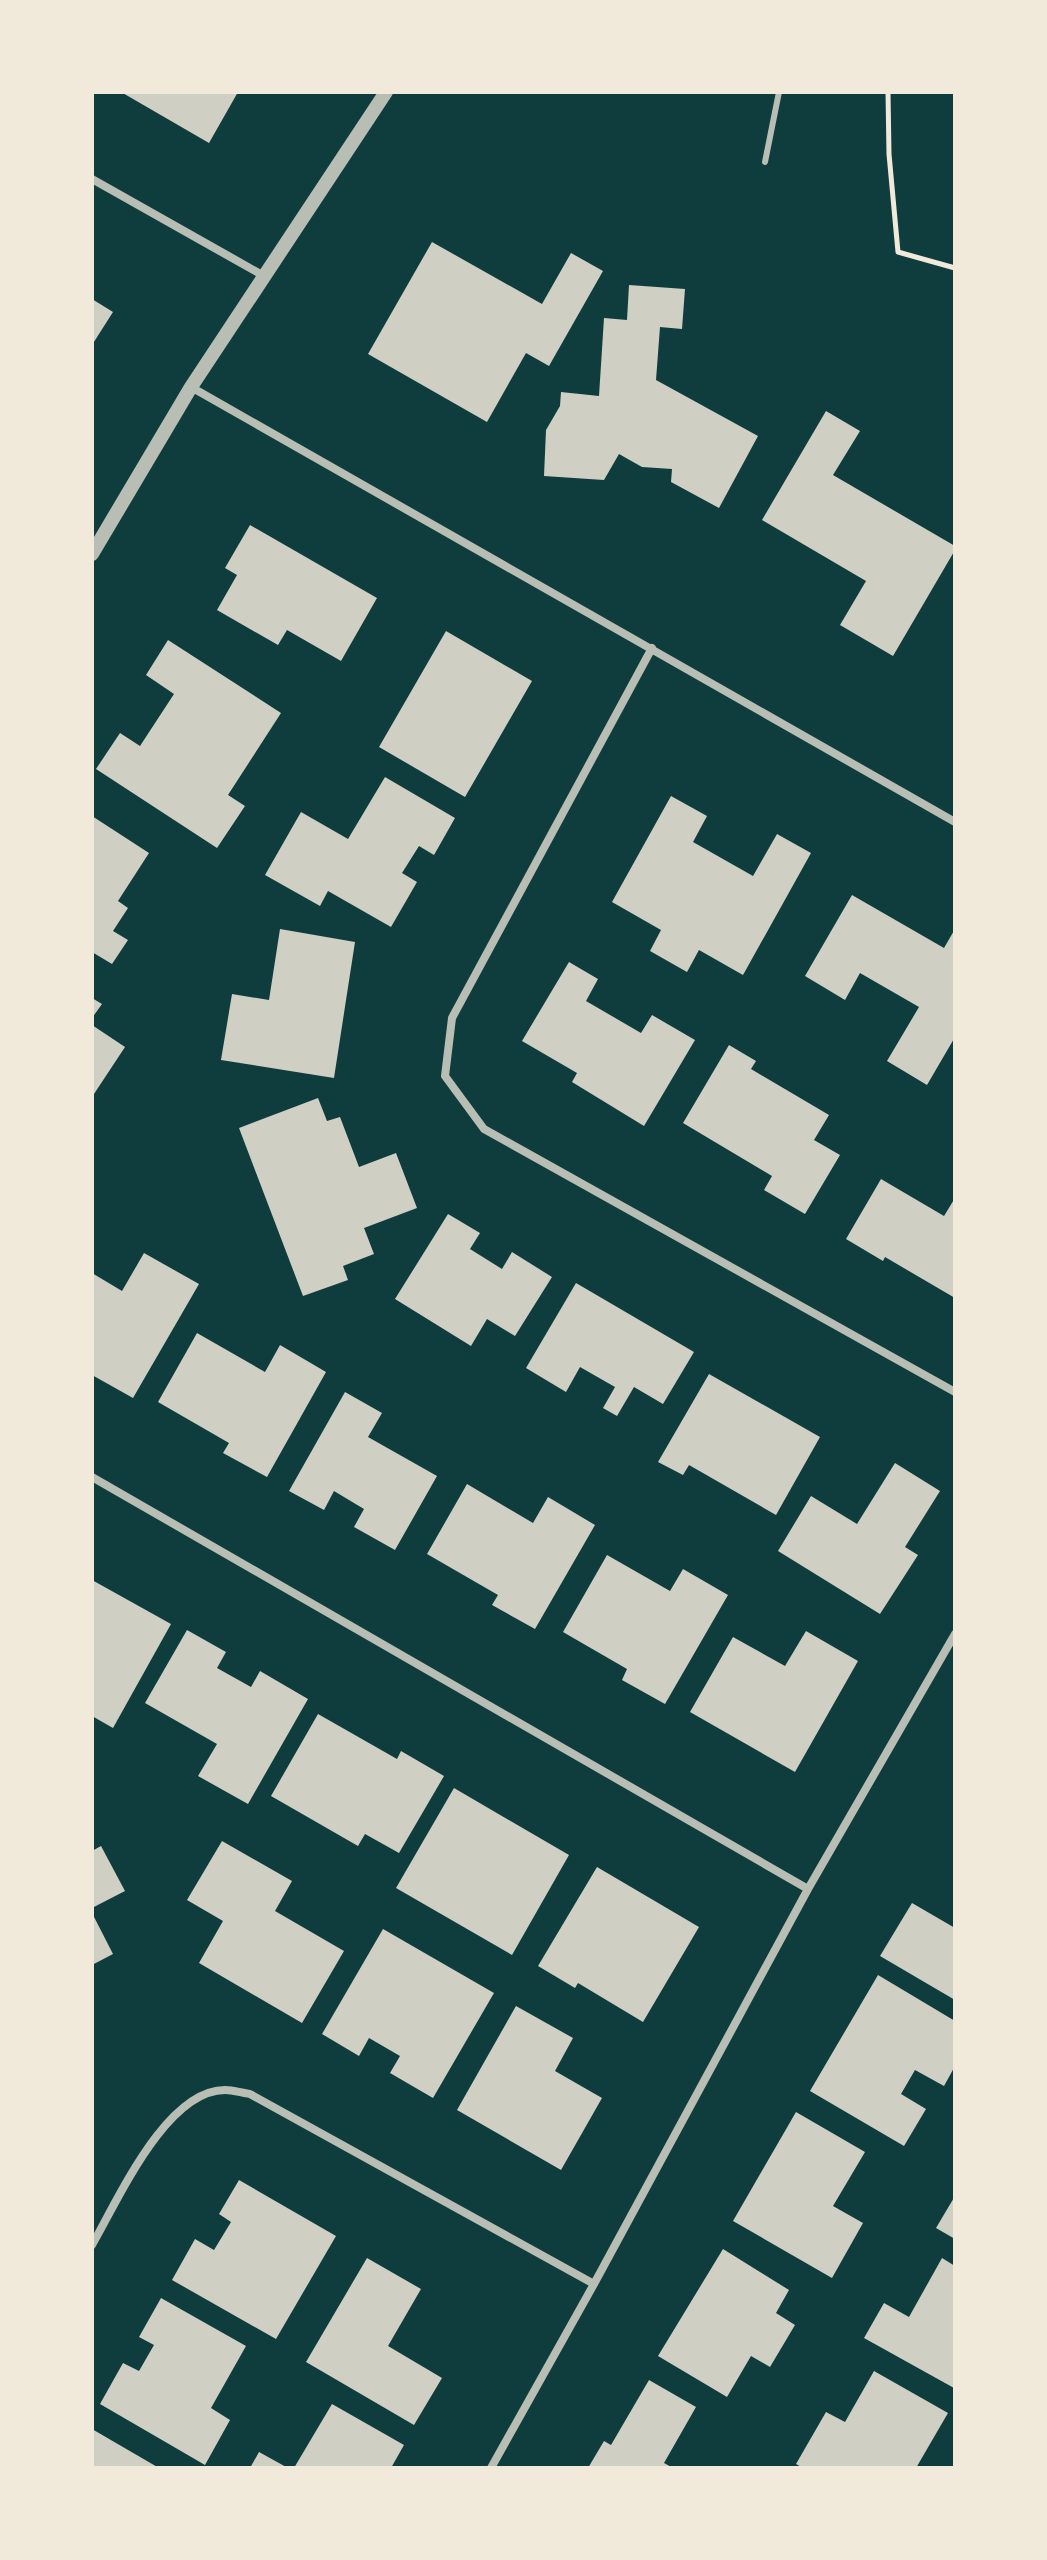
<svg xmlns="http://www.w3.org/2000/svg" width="1047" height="2560" font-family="'Noto Sans',sans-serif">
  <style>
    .building { fill: #cfcfc3 }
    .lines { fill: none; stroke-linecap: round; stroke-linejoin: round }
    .path { stroke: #f1e9da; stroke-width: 5 }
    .service { stroke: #b8beb3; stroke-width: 6 }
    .minor { stroke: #b8beb3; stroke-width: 8 }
    .tertiary { stroke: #b8beb3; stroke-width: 14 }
  </style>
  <rect width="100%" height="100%" fill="#0f3d3e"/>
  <path class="building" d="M121 92H238L209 143Z
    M432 242 542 304 571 253 603 271 549 366 526 353 487 422 368 354Z
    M629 285 685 289 682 329 660 327 656 380 758 436 719 508 671 482 672 469 642 467 619 454 604 480 544 476 546 430 560 406 561 392 599 396 604 318 627 320Z
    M92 299 113 312 92 345Z
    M826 411 860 431 833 475 955 546V550L893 656 840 625 866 581 762 520Z
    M250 525 377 598 341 661 287 630 278 645 217 610 237 575 225 568Z
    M446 631 532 681 465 797 379 747Z
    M168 640 281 713 228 795 245 806 217 848 96 769 120 733 140 746 174 694 146 675Z
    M385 777 455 818 434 855 419 846 402 873 417 882 391 927 328 891 320 906 265 875 301 812 348 839Z
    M671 796 707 816 693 842 753 876 777 834 811 853 743 975 699 950 687 972 650 951 661 930 612 902Z
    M92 816 149 853 118 901 128 908 113 931 128 940 112 964 92 952Z
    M852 895 944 948 955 929V1037L927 1085 887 1061 919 1007 860 973 845 1000 805 976Z
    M280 929 355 942 334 1078 221 1060 232 994 269 1000Z
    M569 962 598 979 586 1001 641 1033 652 1015 695 1040 644 1126 572 1082 577 1073 522 1041Z
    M92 998 102 1004 92 1018Z
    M92 1025 125 1047 94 1094 92 1092Z
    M729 1045 756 1061 751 1069 829 1115 814 1140 840 1155 805 1214 764 1190 772 1176 683 1123Z
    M318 1098 327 1121 340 1117 359 1167 396 1153 417 1208 364 1228 374 1254 343 1266 348 1280 303 1296 239 1128Z
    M881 1179 944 1216 955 1198V1298L885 1257 883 1261 846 1239Z
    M448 1214 480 1233 470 1249 502 1269 512 1252 552 1277 515 1336 487 1319 471 1346 395 1299Z
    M144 1253 199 1284 133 1398 92 1375V1273L122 1291Z
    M576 1283 694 1352 663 1404 634 1387 617 1416 603 1408 615 1387 580 1367 566 1392 526 1368Z
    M197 1333 265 1372 280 1345 326 1372 267 1477 223 1453 229 1443 158 1402Z
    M709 1374 820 1437 776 1515 689 1465 683 1475 658 1462Z
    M345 1392 382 1413 368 1437 437 1476 395 1550 354 1527 364 1509 334 1491 324 1510 289 1491Z
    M895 1463 940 1491 905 1547 918 1555 880 1614 778 1551 811 1496 857 1524Z
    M467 1484 533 1523 548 1497 595 1525 535 1629 492 1605 498 1595 427 1554Z
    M607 1555 670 1591 683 1569 728 1595 665 1704 622 1680 627 1669 563 1632Z
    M92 1580 171 1624 113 1728 92 1716Z
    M187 1630 226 1652 217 1668 251 1687 260 1671 308 1699 248 1804 198 1776 217 1744 145 1703Z
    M806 1631 858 1661 795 1772 690 1712 733 1637 785 1666Z
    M318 1714 397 1759 401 1751 444 1776 399 1853 365 1834 358 1846 271 1796Z
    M454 1788 569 1855 512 1955 396 1888Z
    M222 1841 292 1881 275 1911 344 1951 302 2023 199 1963 223 1921 187 1900Z
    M101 1846 125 1891 92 1908V1851Z
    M597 1867 699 1927 643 2022 578 1983 575 1988 538 1966Z
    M912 1903 955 1928V2000L880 1956Z
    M92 1913 113 1954 92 1965Z
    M383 1929 494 1993 433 2098 390 2073 400 2056 369 2038 359 2056 322 2034Z
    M878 1975 955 2021V2066L944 2086 915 2070 901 2094 926 2109 904 2146 810 2091Z
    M516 2006 573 2038 555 2071 602 2098 561 2170 457 2110Z
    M796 2112 865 2152 833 2206 863 2223 832 2278 733 2221Z
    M239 2180 336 2236 276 2339 172 2280 195 2239 214 2250 231 2222 219 2214Z
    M955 2196V2239L936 2228Z
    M723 2249 789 2290 776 2313 795 2325 770 2367 751 2356 727 2397 658 2356Z
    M367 2258 421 2289 388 2346 442 2378 414 2425 306 2362Z
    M942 2258 955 2266 954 2388 864 2338 884 2303 909 2317Z
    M161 2298 246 2346 211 2408 230 2420 205 2465 100 2404 123 2363 139 2371 154 2345 139 2337Z
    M874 2371 948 2413 916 2468H803L796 2464 826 2412 845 2422Z
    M649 2380 696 2407 664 2463 673 2468H588L604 2441 611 2445Z
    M332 2404 404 2445 391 2468H294Z
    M92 2429 159 2468H92Z
    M259 2452 288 2468H250Z"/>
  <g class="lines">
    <path class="path" d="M888 92 889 154 898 252 955 268"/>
    <path class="service" d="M765 162 779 92"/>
    <path class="minor" d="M92 179 264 276
      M191 387 955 822
      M652 648 452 1018 445 1076 484 1129 955 1392
      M92 1477 808 1889
      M92 2245C118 2200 166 2090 225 2090 233 2090 242 2093 250 2094L594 2284
      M491 2468 594 2284 808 1889 955 1634"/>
    <path class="tertiary" d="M92 554 191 387 386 92"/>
  </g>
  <rect width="1047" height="2560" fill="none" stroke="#f1e9da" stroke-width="188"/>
</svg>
